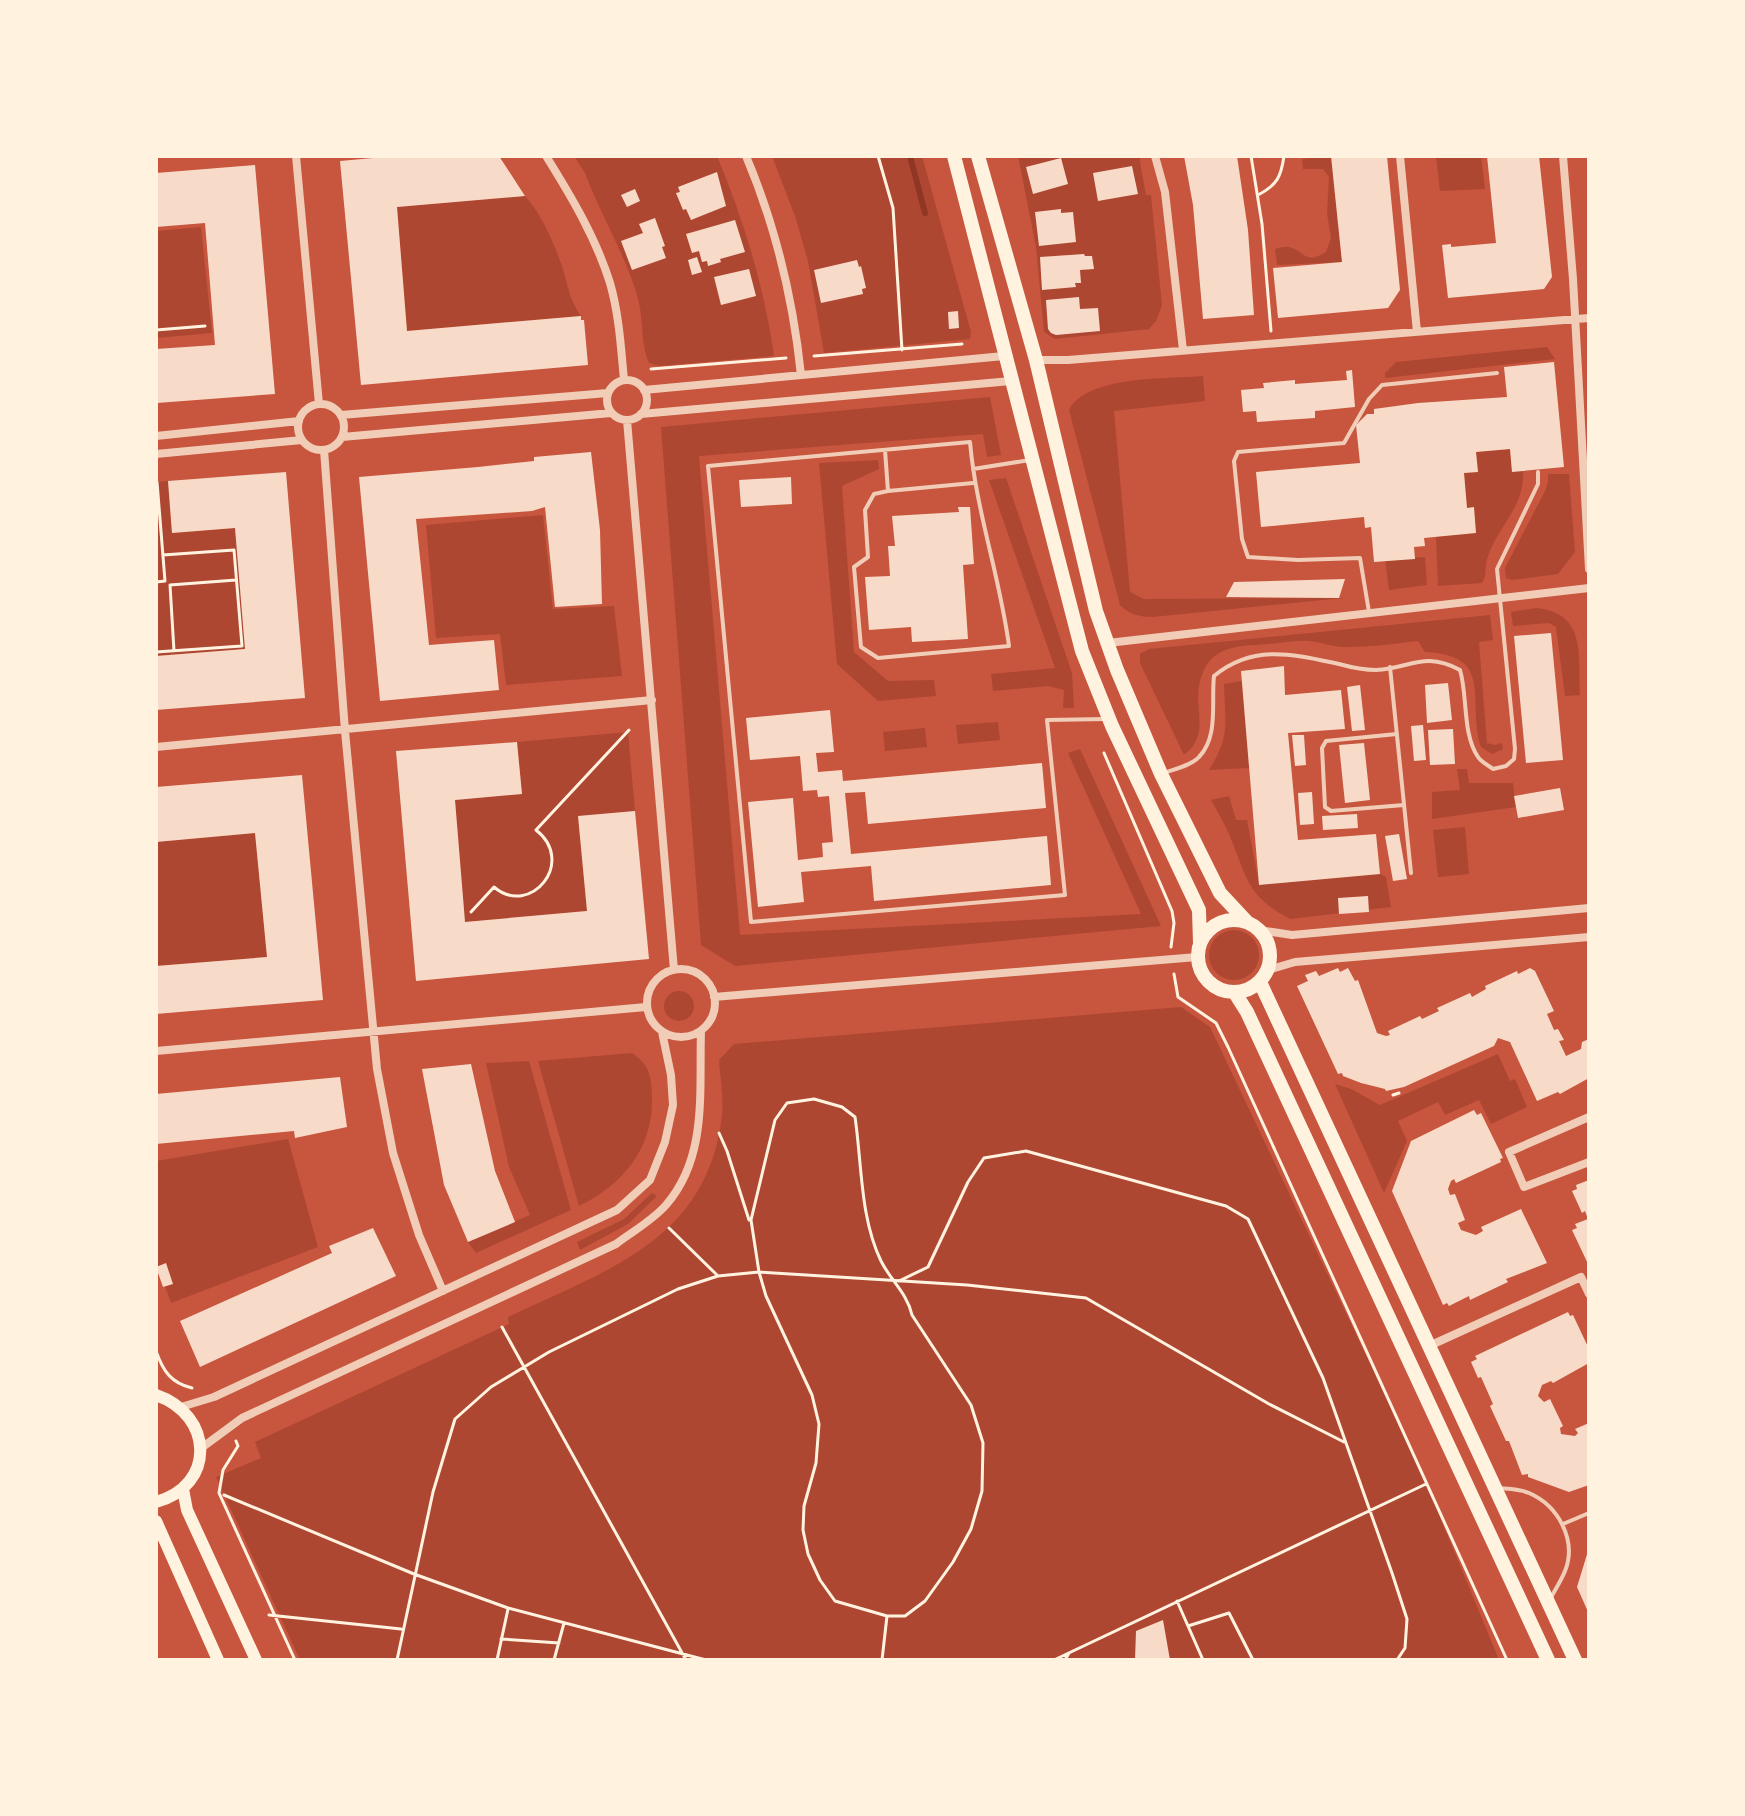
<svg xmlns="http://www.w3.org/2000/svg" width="1745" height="1816" font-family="Roboto,sans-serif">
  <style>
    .green { fill: #ae4732 }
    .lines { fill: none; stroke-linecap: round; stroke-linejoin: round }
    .stream { stroke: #8f3625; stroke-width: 6 }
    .building { fill: #f7dbc8 }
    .path { stroke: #fff3e0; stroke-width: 3 }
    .service { stroke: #f1ccb7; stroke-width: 4 }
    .minor { stroke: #f1ccb7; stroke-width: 8 }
    .secondary { stroke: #fff3e0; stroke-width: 12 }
    .primary { stroke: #fff3e0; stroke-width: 14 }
  </style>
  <rect width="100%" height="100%" fill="#c8553d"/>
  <path class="green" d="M574 156H717C744 221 764 286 774 356L660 366 649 363C640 343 644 317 637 295 625 254 600 214 585 173Z
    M772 156H922L971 332 970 339 824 353 808 261 796 219Z
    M1018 156H1139L1146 195H1151L1162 305 1156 321 1149 329 1055 339 1044 332 1036 247Z
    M1331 156 1342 262 1277 265 1275 249C1279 248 1284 246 1289 247 1307 252 1304 265 1326 252L1331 238 1327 213 1329 177 1323 169H1303L1302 159Z
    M1436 156H1481L1485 189 1440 191Z
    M525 196C542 214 555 246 563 269 568 287 570 301 581 316L407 331 397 207Z
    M201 227 212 333 156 338V231Z
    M1547 347 1555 359 1385 378V373L1396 362Z
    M1203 376 1205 401 1114 411 1130 592 1144 599 1343 598 1153 617C1140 617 1128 614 1120 605L1069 410C1087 375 1169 379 1203 376Z
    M990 397 1001 455 987 457 983 434 699 456 740 935 1141 914 1068 753 1080 749 1161 926 735 966 701 945 661 427Z
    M1510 449 1512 471H1523C1525 508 1497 526 1487 559 1484 568 1488 574 1482 583L1438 586 1436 537 1474 507 1467 508 1464 473 1478 471 1476 452Z
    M878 460 879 469 842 486 854 652 888 681 934 680 936 696 878 701 837 664 819 463Z
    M1548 474H1569L1575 552 1558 574 1512 580 1506 578 1505 568 1545 491 1548 482Z
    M1006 478 1072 673 1074 708H1063L1064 690 1048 686 993 691 991 674 1055 668 989 480Z
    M168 481 172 533 235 528 245 649 156 656V482Z
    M543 515 553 609 614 606 622 676 506 685 500 634 436 638 426 525Z
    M1425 557 1427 585 1389 590 1385 559Z
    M1536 608C1587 613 1578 655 1580 695L1565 696 1556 627 1549 623 1513 626 1511 612Z
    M1490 615 1493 640 1479 642 1487 743 1495 745 1502 743 1503 749 1492 754 1481 747C1466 701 1496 655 1425 652L1418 641C1393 644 1369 647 1344 647 1331 647 1319 641 1307 641 1295 640 1282 643 1270 644 1242 646 1213 644 1202 675 1190 704 1213 733 1184 755L1140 663V654L1149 649Z
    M1242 681 1249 768 1209 770C1231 735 1225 722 1224 684Z
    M998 722 1000 740 958 744 956 725Z
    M925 728 927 747 885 751 883 732Z
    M628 732 635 811 578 816 587 911 465 922 455 800 522 794 517 742Z
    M1457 769H1467L1469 783H1513L1516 807 1432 819V792L1460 790Z
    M1229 796 1236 820H1247L1259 884 1380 874 1386 877 1391 907 1290 919C1245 895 1247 876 1229 834 1224 822 1217 811 1211 800Z
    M1465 827 1469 874 1438 877 1433 830Z
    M255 833 267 957 156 966V842Z
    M1209 955a25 25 0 1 1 50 0a25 25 0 1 1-50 0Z
    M664 1006a15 15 0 1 1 30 0a15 15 0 1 1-30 0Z
    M1181 1007 1210 1027 1422 1473 1499 1660H300L216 1477 261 1458 255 1442 509 1324 508 1317C606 1270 708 1241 722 1115 724 1098 720 1078 719 1060L734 1044Z
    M632 1053C651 1066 652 1079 652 1101 652 1150 621 1186 579 1206L538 1061Z
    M1498 1054 1510 1081 1515 1079 1527 1107 1491 1124 1479 1100 1445 1115 1438 1102 1398 1121 1407 1141 1384 1193 1335 1084 1351 1089 1380 1105Z
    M529 1061 571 1210 476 1253 468 1242 530 1215 509 1167 486 1063Z
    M288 1139 318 1247 171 1303 156 1262V1161Z
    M652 1193 657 1196 628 1224 580 1250 577 1242 624 1219Z"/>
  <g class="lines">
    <path class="stream" d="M910 156 925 213"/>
  </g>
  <path class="building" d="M395 156H499L525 196 397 207 407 331 581 316V320H584L588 365 361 385 340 161Z
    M1184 156H1237L1248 230 1254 315 1203 319 1193 205Z
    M1331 156H1387L1400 290 1388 308 1278 318 1273 268 1342 262Z
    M1487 156H1539L1552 277 1544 289 1448 298 1442 245 1451 244V247L1496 243Z
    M1061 158 1068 184 1033 194 1026 167Z
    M255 165 275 394 157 403 156 349 215 345 205 223 156 227V173Z
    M1132 166 1138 194 1098 201 1093 173Z
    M717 172 726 206 691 220 686 209 683 210 676 193 680 192 678 187Z
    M635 189 640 201 627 207 621 195Z
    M1061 209V213L1073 212 1076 242 1039 246 1035 212Z
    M655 218 665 246 662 247 666 258 632 270 621 241 643 233 639 224Z
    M735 220 745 252 720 259 721 262 708 266 707 261 702 262 699 251 692 253 686 234Z
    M1084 254 1085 256H1092L1094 269 1080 270 1081 283H1075L1076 287 1042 290 1040 257Z
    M697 257 702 272 692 275 688 260Z
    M857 260 859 267 861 266 866 288 862 289 863 294 821 303 814 270Z
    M749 269 756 296 721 305 714 277Z
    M1079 297 1080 309 1098 308 1100 331 1056 335 1051 333 1048 329 1046 300Z
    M958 311 959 328 949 329 948 312Z
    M1554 362 1564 467 1512 472 1510 449 1476 452 1478 472 1464 473 1467 508 1474 507 1476 533 1424 538 1425 546 1414 547 1415 559 1374 562 1371 527 1365 528 1364 517 1261 527 1256 472 1360 463 1356 425 1367 414H1374V409L1418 403 1507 397 1504 367Z
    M1352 370 1355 407 1315 411V418L1257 422 1256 411 1243 412 1241 390 1264 388 1263 383 1295 380V384L1347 380 1346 371Z
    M591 452 600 530 602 604 555 607 545 507 532 511 416 519 429 645 494 640 499 690 380 701 359 477 478 467 534 461V457Z
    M286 472 305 698 156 710V656L245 649 235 528 172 533 168 481Z
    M791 477 792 504 741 507 739 480Z
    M958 507H970L974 564 963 565 968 639 912 642 911 627 869 630 865 577 890 576 888 546H895L892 516 959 512Z
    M1345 579 1339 598 1226 597 1234 582Z
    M1551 633 1563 760 1526 763 1514 636Z
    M1284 666 1285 695 1341 690 1345 729 1288 733 1298 840 1376 834 1380 874 1259 885 1241 671Z
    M1448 683 1452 720 1427 723 1425 685Z
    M1360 685 1365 730 1352 731 1347 687Z
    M830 710 834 752 816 753 818 772 842 770 843 781 1042 763 1046 808 868 824 865 792 845 793 851 854 1047 836 1051 885 874 901 871 866 801 872 804 902 758 907 748 802 793 798 798 860 823 857 822 843 833 842 829 796 818 797 817 790 803 791 800 756 750 760 746 718Z
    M1423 725 1426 760 1414 761 1411 726Z
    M1453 729 1455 764 1430 765 1428 730Z
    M1292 735H1304L1306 765 1295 766Z
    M517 742 522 794 455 800 465 922 587 911 578 816 635 811 649 959 416 981 396 751Z
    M1364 743 1370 800 1345 803 1339 745Z
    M302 775 323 1000 156 1014V966L267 957 255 833 156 842V787Z
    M1560 788 1564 810 1518 818 1514 796Z
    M1312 792 1314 824 1300 825 1298 793Z
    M1357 814 1358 828 1323 830 1322 816Z
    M1399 834 1407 879 1393 881 1385 836Z
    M1368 896 1369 912 1339 914 1338 898Z
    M1338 968 1340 972 1348 968 1355 981 1358 980 1377 1033 1386 1036 1390 1035 1388 1031 1420 1016 1422 1019 1439 1011 1437 1008 1470 993 1472 997 1486 989 1485 986 1517 971 1518 974 1530 968 1535 971 1554 1011 1547 1014 1554 1030 1558 1029 1564 1040 1559 1041 1566 1056 1581 1049 1582 1042 1589 1039V1078L1560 1094 1558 1092 1537 1101 1510 1042 1498 1038 1494 1046 1404 1087 1386 1091 1385 1089 1361 1083 1343 1076 1342 1073 1338 1074 1297 986 1308 981 1305 975 1316 971 1319 976Z
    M471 1064 495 1171 515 1222 468 1242 444 1185 422 1069Z
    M340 1077 347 1127 295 1138 294 1131 156 1144V1094Z
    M1474 1110 1477 1115 1481 1113 1503 1158 1500 1159 1501 1162 1456 1183 1454 1179 1451 1181 1448 1189 1450 1195 1455 1194 1465 1220 1458 1223 1461 1230 1476 1235 1483 1231 1481 1227 1521 1209 1547 1263 1506 1279 1508 1282 1470 1300 1469 1296 1449 1306 1447 1303 1443 1305 1392 1191 1411 1141Z
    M1589 1180V1266L1572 1230 1577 1228 1575 1224 1588 1219 1585 1211 1582 1213 1572 1191 1577 1189 1576 1185Z
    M373 1228 396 1276 200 1367 180 1321 332 1253 329 1246Z
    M166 1263 173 1284 163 1287 156 1267Z
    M1568 1312 1570 1316 1573 1315 1589 1349V1363L1553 1383 1551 1381 1542 1385 1538 1396 1544 1402 1550 1399 1563 1426 1560 1428 1561 1434 1575 1436 1578 1433 1575 1429 1589 1423V1485L1569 1492 1528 1477V1474L1522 1475 1509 1441H1506L1490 1406 1493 1404 1481 1377 1478 1378 1471 1362 1477 1359 1475 1356Z
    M1588 1551H1589V1614L1577 1587Z
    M1163 1620 1170 1660H1135L1136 1631Z"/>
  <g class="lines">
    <path class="path" d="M878 156 893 208 902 350
      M1251 156 1262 224 1271 331
      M1258 195C1277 185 1281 177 1284 156
      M156 330 205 326
      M814 356 962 344
      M651 369 786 358
      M156 582 165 581 157 482
      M174 651 170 585 236 580
      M156 652 242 646 234 550 163 555
      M1104 753 1172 911 1174 923 1171 947
      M471 912 494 887C530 918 577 862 536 830L629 730
      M1174 974 1178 997 1216 1023 1228 1047 1507 1660
      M1393 1095 1399 1093
      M814 1099 842 1107 855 1117C862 1164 860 1218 881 1261 891 1281 907 1293 912 1315L971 1405 983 1443 982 1491 971 1529 953 1562 925 1601 905 1616H887L835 1601 820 1580 808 1554 803 1530 804 1506 816 1463 819 1424 812 1395 766 1296 759 1272 751 1220 775 1120 787 1103Z
      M719 1133 727 1151 749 1220
      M669 1228 718 1276
      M899 1281 928 1267 968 1182 984 1158 1026 1151 1226 1206 1248 1219 1323 1378 1392 1573 1407 1619 1405 1648 1397 1660
      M502 1327 686 1660
      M156 1351C163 1371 171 1383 192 1388
      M236 1441 238 1446 223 1470 219 1493 295 1660
      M224 1495 414 1574 508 1608 706 1660
      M1177 1601 1203 1660
      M269 1615 401 1629
      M1188 1626 1229 1613 1253 1660
      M501 1639 559 1643
      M397 1660 433 1492 455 1419 491 1387 549 1352 678 1289 718 1276 759 1272 967 1285 1086 1298 1269 1404 1344 1442
      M497 1660 508 1609
      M554 1660 564 1623
      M882 1660 887 1616
      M1054 1660 1426 1484
      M1065 1660 1069 1653"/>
    <path class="service" d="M885 450 888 491 874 494 865 510 868 557 854 567 861 647 878 658 1009 646C1000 577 976 511 970 442L708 466 751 922 1065 895 1047 720 1106 719
      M973 469 1030 460
      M888 491 973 483
      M1369 612 1360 558 1298 560 1248 557 1242 539 1234 461 1238 452 1344 443 1369 399 1382 385 1497 373
      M1390 667 1411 873
      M1397 734 1326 741 1322 748 1325 807 1331 811 1404 805
      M1164 773C1175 769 1192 765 1199 757 1219 736 1211 702 1214 676 1253 644 1292 654 1339 664 1350 667 1363 670 1376 670 1411 668 1424 651 1460 670 1468 697 1462 733 1478 757 1481 762 1488 765 1493 769L1506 766 1514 759 1515 749 1497 569 1538 484V472
      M1498 1488C1508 1489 1520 1489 1529 1493 1559 1506 1577 1541 1565 1571 1561 1581 1555 1590 1550 1599
      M1563 1524 1589 1513"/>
    <path class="minor" d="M296 156 319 404
      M546 156C571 196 596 238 610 283 619 314 621 348 624 380
      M746 156C776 227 793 298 801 375
      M1155 156 1165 192 1183 350
      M1400 156 1417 332
      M1563 156 1573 279 1589 569
      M1036 360H1068L1589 318
      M607 400a20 20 0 1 1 40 0a20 20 0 1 1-40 0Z
      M644 390 1004 356
      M298 427a23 23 0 1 1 46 0a23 23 0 1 1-46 0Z
      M641 414 1011 381
      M341 415 608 393
      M627 420 674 970
      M156 436 299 421
      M342 437 611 413
      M324 450 345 731 377 1069 393 1153 419 1235 443 1291
      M156 454 302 440
      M1108 643 1589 588
      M156 747 652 700
      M1259 930 1292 935 1589 908
      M647 1003a34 34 0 1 1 68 0a34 34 0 1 1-68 0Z
      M1268 970 1295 962 1589 937
      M714 997 1197 957
      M156 1051 646 1007
      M1589 1117 1509 1152 1524 1187 1589 1162
      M1429 1346 1581 1277 1589 1294
      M181 1407 214 1397 617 1210 650 1180 665 1142 673 1105 671 1075 662 1032
      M200 1449 242 1418 616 1244C632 1232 653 1220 666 1205 708 1157 699 1091 701 1031"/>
    <path class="secondary" d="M156 1395C214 1415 216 1486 156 1502
      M183 1489 187 1510 256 1660
      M156 1521 218 1660"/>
    <path class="primary" d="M954 156 1082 651 1112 726 1199 910 1200 943
      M978 156 1036 360 1096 611 1117 670 1161 774 1220 893 1247 922
      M1198 956a36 36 0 1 1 72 0a36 36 0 1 1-72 0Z
      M1260 982 1575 1660
      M1235 993 1247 1012 1548 1660"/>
  </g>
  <rect width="1745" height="1816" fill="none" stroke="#fff3e0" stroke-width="316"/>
</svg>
